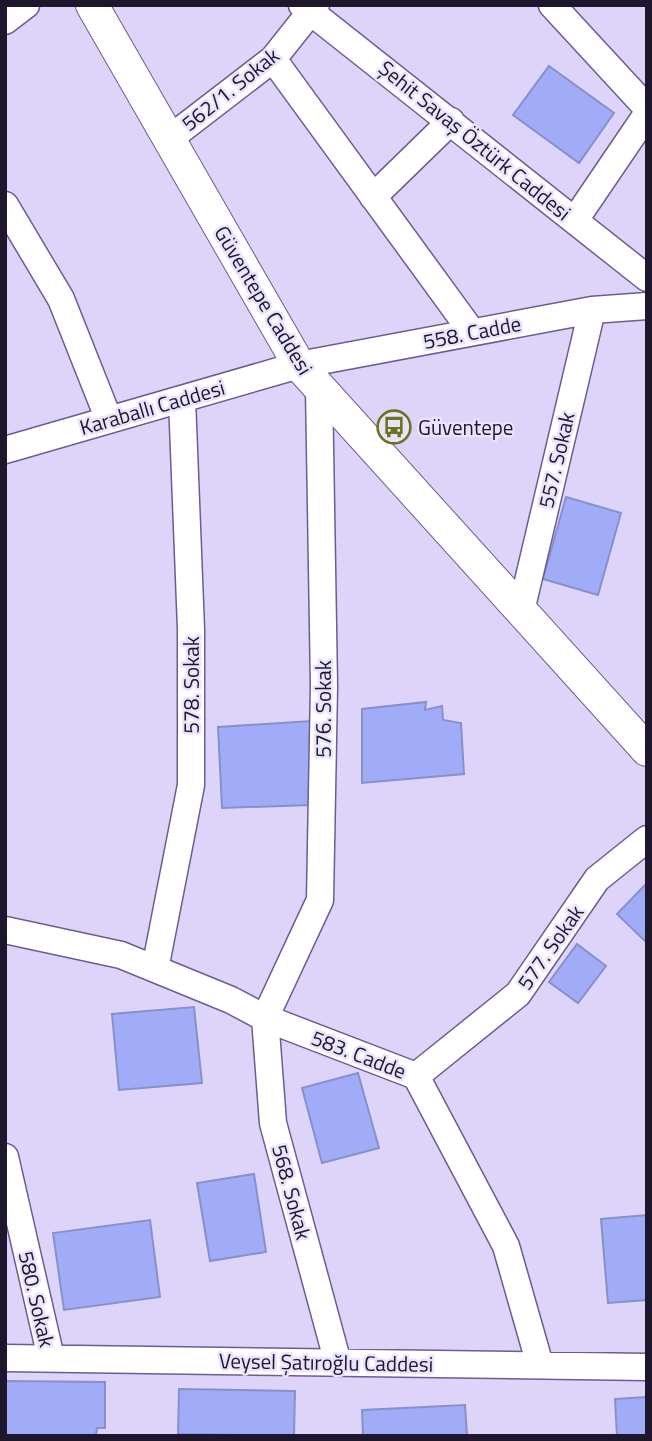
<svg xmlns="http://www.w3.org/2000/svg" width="652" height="1441" font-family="'Titillium Web',sans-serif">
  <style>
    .building { fill: #a0acf8; stroke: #8790c9; stroke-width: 2 }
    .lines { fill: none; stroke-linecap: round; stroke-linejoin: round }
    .minor-casing { stroke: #6c5c93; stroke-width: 29 }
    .tertiary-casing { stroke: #6c5c93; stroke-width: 34 }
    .minor { stroke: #fff; stroke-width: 26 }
    .tertiary { stroke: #fff; stroke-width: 32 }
    .labels { text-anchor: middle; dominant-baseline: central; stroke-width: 5; stroke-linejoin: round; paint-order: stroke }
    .street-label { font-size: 21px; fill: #1d162c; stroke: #eae3fd }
    .poi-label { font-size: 21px; fill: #1d162c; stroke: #eae3fd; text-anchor: start }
  </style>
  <rect width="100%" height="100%" fill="#ded4fa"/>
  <path class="building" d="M549 66 614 113 579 163 513 115Z
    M566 497 621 513 598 595 543 579Z
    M426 702 425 710 442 706 443 720 461 723 464 774 362 783V709Z
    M311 721V805L222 808 218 727Z
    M647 883V943L617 914Z
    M577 944 606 966 578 1003 549 982Z
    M194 1007 202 1083 119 1090 112 1014Z
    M358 1073 379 1148 322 1163 302 1088Z
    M254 1174 266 1252 210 1261 197 1183Z
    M647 1215V1300L608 1303 601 1219Z
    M150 1220 160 1297 64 1310 53 1233Z
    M5 1381 105 1382V1428H97L96 1436H5Z
    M179 1389 295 1391 294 1436 178 1434Z
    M647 1397V1436H617L615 1399Z
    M465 1405 467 1436H363L362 1410Z"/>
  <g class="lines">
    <defs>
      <path id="minor" d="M302 5 647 278
        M552 5 647 108
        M5 21 26 5
        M273 59 472 332
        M169 139 273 59 316 5
        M373 197 451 121
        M5 205 61 299 109 420
        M575 220 647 114
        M319 387 324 686 320 900 265 1018 273 1123 338 1363
        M5 450 299 365 592 310 647 306
        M521 611 592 310
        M5 930 121 955 231 1000 265 1018 416 1076 506 1246 540 1365
        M155 969 191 785V629L182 399
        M416 1076 518 994 597 879 647 839
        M5 1157 51 1358
        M5 1358 647 1367"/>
      <path id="tertiary" d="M92 5 299 365 647 750"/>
    </defs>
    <use href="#minor" class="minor-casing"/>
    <use href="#tertiary" class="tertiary-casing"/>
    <use href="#minor" class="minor"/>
    <use href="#tertiary" class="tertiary"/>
  </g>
  <defs>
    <symbol id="bus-ring" viewBox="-11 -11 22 22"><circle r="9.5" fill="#eae3fd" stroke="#69741f" stroke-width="1.5"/><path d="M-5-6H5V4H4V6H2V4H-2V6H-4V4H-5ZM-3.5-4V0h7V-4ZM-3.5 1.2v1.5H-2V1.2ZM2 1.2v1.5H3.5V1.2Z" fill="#69741f"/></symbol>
  </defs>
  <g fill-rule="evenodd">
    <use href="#bus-ring" x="375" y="408" width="38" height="38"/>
  </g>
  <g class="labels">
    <g class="street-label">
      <text transform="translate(230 89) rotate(-39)">562/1. Sokak</text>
      <text transform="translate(475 140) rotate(39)">Şehit Savaş Öztürk Caddesi</text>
      <text transform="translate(264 300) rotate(59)">Güventepe Caddesi</text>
      <text transform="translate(472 332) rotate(-11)">558. Cadde</text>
      <text transform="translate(152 407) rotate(-16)">Karaballı Caddesi</text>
      <text transform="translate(556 460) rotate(-77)">557. Sokak</text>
      <text transform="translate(191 685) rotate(-90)">578. Sokak</text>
      <text transform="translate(323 709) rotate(-90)">576. Sokak</text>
      <text transform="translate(550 947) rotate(-55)">577. Sokak</text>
      <text transform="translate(359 1054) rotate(21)">583. Cadde</text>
      <text transform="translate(292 1192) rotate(75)">568. Sokak</text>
      <text transform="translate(37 1299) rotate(77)">580. Sokak</text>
      <text transform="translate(326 1362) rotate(1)">Veysel Şatıroğlu Caddesi</text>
    </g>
    <g class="poi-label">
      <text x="418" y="427">Güventepe</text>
    </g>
  </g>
  <rect width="652" height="1441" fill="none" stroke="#1d162c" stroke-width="14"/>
</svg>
